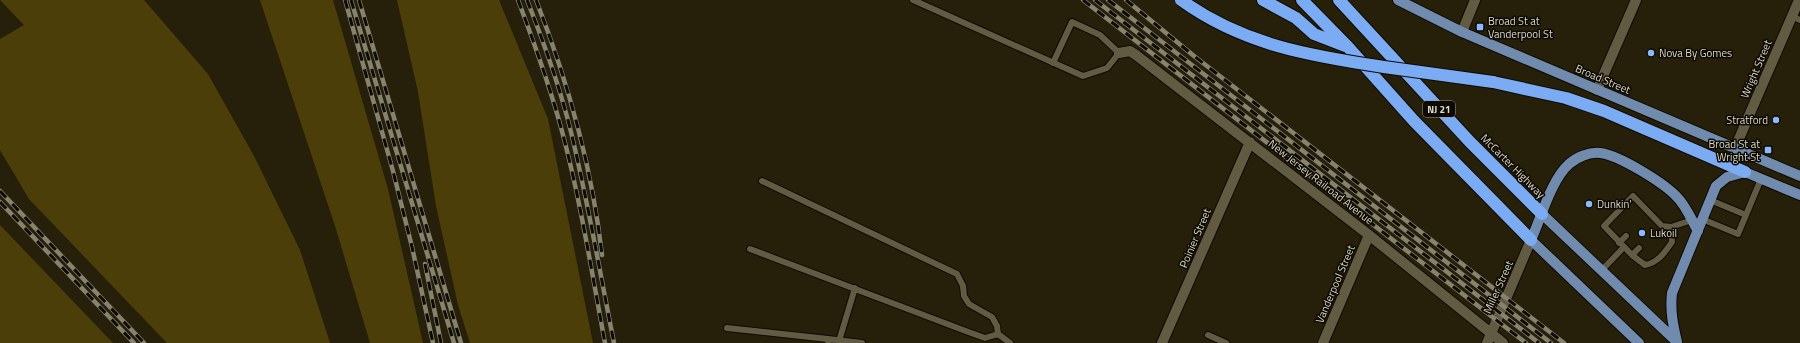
<svg xmlns="http://www.w3.org/2000/svg" width="1800" height="343" font-family="'Titillium Web',sans-serif">
  <style>
    .green { fill: #4c3e08 }
    .lines { fill: none; stroke-linecap: round; stroke-linejoin: round }
    .lane-casing { stroke: #0f0900; stroke-width: 8 }
    .street-casing { stroke: #0f0900; stroke-width: 12 }
    .primary-casing { stroke: #0f0900; stroke-width: 12 }
    .highway-casing { stroke: #0f0900; stroke-width: 14 }
    .lane { stroke: #625b44; stroke-width: 6 }
    .street { stroke: #625b44; stroke-width: 10 }
    .primary { stroke: #708bad; stroke-width: 10 }
    .highway { stroke: #7aabf3; stroke-width: 12 }
    .rail-casing { stroke: #868270; stroke-width: 4.5 }
    .rail { stroke: #0d0a03; stroke-width: 3; stroke-dasharray: 9; stroke-linecap: butt }
    .highway-bridge-casing { stroke: #0f0900; stroke-width: 14; stroke-linecap: butt }
    .highway-bridge { stroke: #7aabf3; stroke-width: 12 }
    .poi-dot { fill: #8cb9fc; stroke: #0d0a03; stroke-width: 1.5 }
    .labels { text-anchor: middle; dominant-baseline: central; stroke-width: 3; stroke-linejoin: round; paint-order: stroke }
    .shield { fill: #0d0a03; stroke: #9d9a8e; stroke-width: 1 }
    .shield-label { font-size: 10px; font-weight: bold; fill: #dbd7ca }
    .poi-label { font-size: 11px; fill: #dbd7ca; stroke: #0d0a03; text-anchor: start }
    .street-label { font-size: 11px; fill: #dbd7ca; stroke: #0d0a03 }
  </style>
  <rect width="100%" height="100%" fill="#26200a"/>
  <path class="green" d="M0 0H144L208 74 254 156 300 250 330 343H167L29 199 0 150V39L24 25Z
    M260 0H333L388 189 423 343H370L336 229Z
    M397 0H499L548 119 593 343H470L458 305 436 206 418 92Z
    M0 225 113 343H0Z"/>
  <g class="lines">
    <defs>
      <path id="lane" d="M913 0 1083 76 1107 68 1119 53 1100 35 1072 22 1053 63
        M1792 16 1800 20
        M762 181 957 274 963 286 964 296 969 304 992 317 997 326 998 334
        M1710 200 1746 215
        M1702 219 1738 234 1761 179
        M1671 227 1662 226 1633 196 1604 226 1632 255 1645 265C1658 263 1665 252 1672 242L1671 227 1692 220
        M1619 243 1626 236
        M750 249 963 330 985 338 998 334 1010 343
        M1632 255 1639 248
        M1601 271 1624 247
        M727 328 828 339
        M1208 335 1226 343
        M828 341V339L862 343
        M839 341 855 288"/>
      <path id="street" d="M1462 32 1475 0
        M1119 53 1130 51 1136 55 1369 235 1503 343
        M1597 90 1636 0
        M1735 148 1799 0
        M1162 343 1250 142
        M1323 343 1369 235
        M1487 343 1531 240"/>
      <path id="primary" d="M1398 0 1462 32 1800 176
        M1542 214 1677 342
        M1677 342C1673 325 1670 311 1672 293L1716 186 1727 177 1745 172 1800 195
        M1639 343 1531 240C1541 218 1551 180 1569 164 1577 157 1589 152 1600 153 1619 155 1664 183 1677 197 1686 206 1691 219 1698 231"/>
      <path id="highway" d="M1263 0 1296 18 1314 34 1345 46
        M1302 0 1348 47 1414 121 1531 240
        M1339 0 1470 142 1542 214
        M1493 82 1566 98 1604 111 1745 172"/>
    </defs>
    <use href="#lane" class="lane-casing"/>
    <use href="#street" class="street-casing"/>
    <use href="#primary" class="primary-casing"/>
    <use href="#highway" class="highway-casing"/>
    <use href="#lane" class="lane"/>
    <use href="#street" class="street"/>
    <use href="#primary" class="primary"/>
    <use href="#highway" class="highway"/>
    <defs>
      <path id="rail" d="M345 0 393 171 412 247 433 343
        M351 0 454 343
        M359 0 461 343
        M518 0C535 45 551 89 563 135 581 203 592 274 605 343
        M527 0C544 43 560 87 571 132 588 202 600 273 614 343
        M536 0C568 82 592 167 602 255
        M1083 0 1526 343
        M1095 0 1539 343
        M1108 0 1551 343
        M1126 0 1194 56 1564 343
        M0 191 144 343
        M0 202 134 343
        M425 264 441 343"/>
    </defs>
    <use href="#rail" class="rail-casing"/>
    <use href="#rail" class="rail"/>
    <defs>
      <path id="highway-bridge" d="M1181 0C1243 45 1311 56 1384 67 1420 72 1456 77 1493 82"/>
    </defs>
    <use href="#highway-bridge" class="highway-bridge-casing"/>
    <use href="#highway-bridge" class="highway-bridge"/>
  </g>
  <g class="poi-dot">
    <rect x="1476" y="23" width="8" height="8" rx="2"/>
    <circle cx="1651" cy="53" r="4"/>
    <circle cx="1776" cy="120" r="4"/>
    <rect x="1764" y="146" width="8" height="8" rx="2"/>
    <circle cx="1589" cy="204" r="4"/>
    <circle cx="1642" cy="233" r="4"/>
  </g>
  <g class="labels">
    <rect class="shield" x="1423" y="101" width="32" height="16" rx="3"/>
    <g class="shield-label">
      <text x="1439" y="109">NJ 21</text>
    </g>
    <g class="poi-label">
      <text x="1488" y="21">Broad St at<tspan x="1488" dy="13">Vanderpool St</tspan></text>
      <text x="1659" y="53">Nova By Gomes</text>
      <text x="1768" y="120" text-anchor="end">Stratford</text>
      <text x="1760" y="144" text-anchor="end">Broad St at<tspan x="1760" dy="13">Wright St</tspan></text>
      <text x="1597" y="204">Dunkin'</text>
      <text x="1650" y="233">Lukoil</text>
    </g>
    <g class="street-label">
      <text transform="translate(1756 69) rotate(-67)">Wright Street</text>
      <text transform="translate(1603 79) rotate(23)">Broad Street</text>
      <text transform="translate(1513 166) rotate(45)">McCarter Highway</text>
      <text transform="translate(1321 182) rotate(38)">New Jersey Railroad Avenue</text>
      <text transform="translate(1195 238) rotate(-67)">Poinier Street</text>
      <text transform="translate(1335 284) rotate(-67)">Vanderpool Street</text>
      <text transform="translate(1498 287) rotate(-66)">Miller Street</text>
    </g>
  </g>
</svg>
